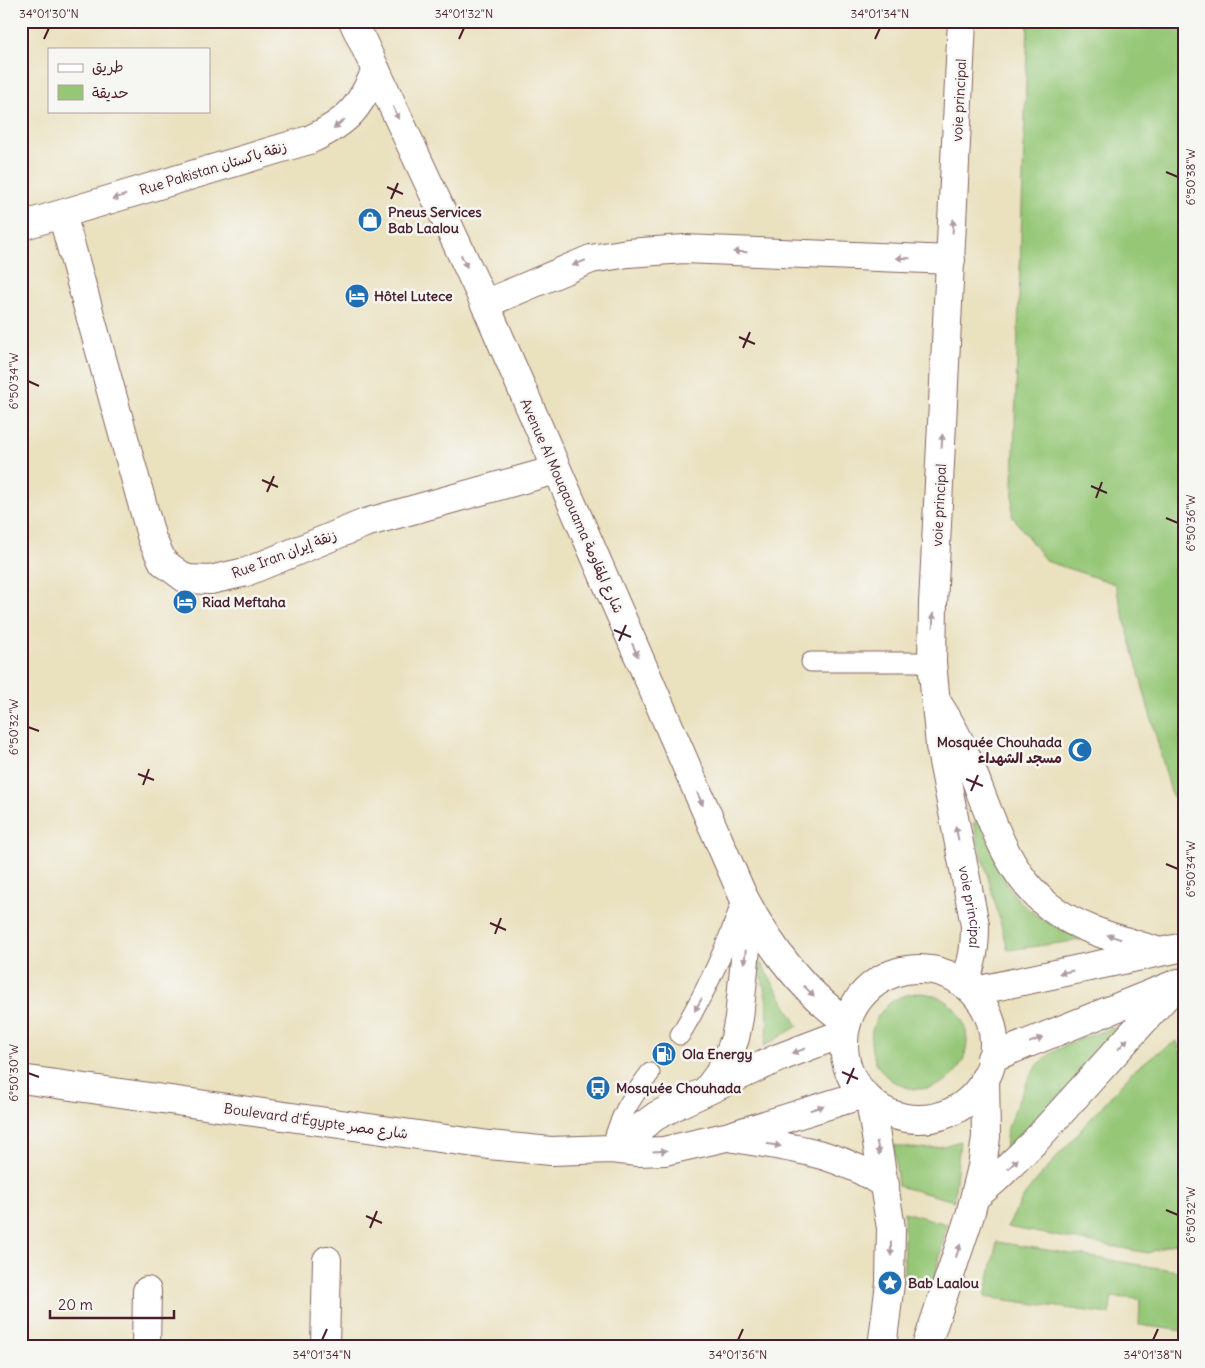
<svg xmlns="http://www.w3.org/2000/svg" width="1205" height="1368" font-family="Delius,'Playpen Sans Arabic',sans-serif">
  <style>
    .green { fill: #95c777; stroke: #707351 }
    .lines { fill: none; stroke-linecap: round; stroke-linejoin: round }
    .lane-casing { stroke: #82635f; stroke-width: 21 }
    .street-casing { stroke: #82635f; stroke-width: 30 }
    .secondary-casing { stroke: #82635f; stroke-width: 30 }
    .primary-casing { stroke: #82635f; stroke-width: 30 }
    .lane { stroke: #fff; stroke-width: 19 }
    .street { stroke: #fff; stroke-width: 28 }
    .secondary { stroke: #fff; stroke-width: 28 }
    .primary { stroke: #fff; stroke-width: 28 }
    .oneway { fill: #ae9aa0 }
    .ticks { fill: none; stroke: #4a1f2b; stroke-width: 2 }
    .labels { text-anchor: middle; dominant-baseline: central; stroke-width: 5; stroke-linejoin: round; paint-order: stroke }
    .street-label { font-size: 14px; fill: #4a1f2b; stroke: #f6f6f2 }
    .poi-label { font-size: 14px; font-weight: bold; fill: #4a1f2b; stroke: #f6f6f2; text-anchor: start }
    .neatline { fill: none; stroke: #4a1f2b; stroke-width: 2 }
    .ticks-label { font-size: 12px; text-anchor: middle; fill: #4a1f2b }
  </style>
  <rect width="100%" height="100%" fill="#f6f6f2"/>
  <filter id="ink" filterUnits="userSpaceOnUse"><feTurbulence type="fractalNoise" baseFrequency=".02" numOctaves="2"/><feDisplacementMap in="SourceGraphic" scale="10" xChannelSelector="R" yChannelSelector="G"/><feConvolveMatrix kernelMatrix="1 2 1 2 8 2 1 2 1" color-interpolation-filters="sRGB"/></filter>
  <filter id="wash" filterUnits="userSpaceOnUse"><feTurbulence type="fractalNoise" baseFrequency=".0096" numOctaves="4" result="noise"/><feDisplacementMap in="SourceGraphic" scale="20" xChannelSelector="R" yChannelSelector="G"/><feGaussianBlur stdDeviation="1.12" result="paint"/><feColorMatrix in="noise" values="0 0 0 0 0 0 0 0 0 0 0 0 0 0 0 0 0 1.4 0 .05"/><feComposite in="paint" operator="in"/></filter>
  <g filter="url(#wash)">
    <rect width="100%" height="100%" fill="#eae1bf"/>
    <path class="green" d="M1028 21H1184V801L1172 796 1115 584 1046 561 1012 516Z
      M980 821C993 851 1002 888 1028 909 1043 922 1064 930 1081 940L1008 950 973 823Z
      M754 951 798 1026 764 1046C773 1009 764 986 754 951Z
      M871 1041a48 48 0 1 1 96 0a48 48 0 1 1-96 0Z
      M1123 1025 1118 1035 1006 1152C1004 1134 1010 1121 1017 1104 1022 1094 1026 1082 1032 1073 1051 1043 1092 1036 1123 1025Z
      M1177 1041 1184 1064V1240L1148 1253 1007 1227 1024 1196 1035 1182 1132 1072 1154 1055Z
      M960 1141 954 1201 898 1186 894 1145C918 1151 937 1149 960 1141Z
      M904 1212 947 1224 932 1290 904 1285Z
      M997 1242 1184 1272V1331L1139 1325 1140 1299 1112 1297 1109 1314 985 1297Z"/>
  </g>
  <g filter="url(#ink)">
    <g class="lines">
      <defs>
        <path id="lane" d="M811 662H932
          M680 1035C707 990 726 950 742 900
          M611 1149C620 1115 629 1101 650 1073"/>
        <path id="street" d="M62 214 152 539 163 562 186 579 210 580 246 572 365 523 556 470
          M21 226 309 140C348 122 359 109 376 70
          M485 304 591 259 628 253 684 249 951 260
          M146 1347 147 1291
          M325 1347 327 1260"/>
        <g id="secondary">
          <path d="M353 21 485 304 743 896C769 946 801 990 847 1022"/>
          <path id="s1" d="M962 21 933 604 932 662 940 746 975 925C975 948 973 962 964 983"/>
          <path d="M870 1100 891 1228 890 1283 882 1347"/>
          <path d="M926 1347 970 1215 982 1167 986 1137 985 1078"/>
        </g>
        <path id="primary" d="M935 699C948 719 960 740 969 763 990 814 1005 873 1051 908 1082 931 1123 940 1160 952
          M844 1044a75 75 0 1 1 150 0a75 75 0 1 1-150 0Z
          M975 991 1184 947
          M991 1058 1173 985
          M21 1079 489 1145 551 1151 611 1149 638 1152 664 1151 726 1137 864 1094
          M706 1091 718 1075 728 1057 735 1038 739 1018 750 909
          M730 1137C787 1148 836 1150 885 1185
          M611 1149 656 1116 681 1103 778 1058 844 1033
          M976 1196 996 1179 1035 1141 1178 983"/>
      </defs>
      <use href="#lane" class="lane-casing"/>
      <use href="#street" class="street-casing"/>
      <use href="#secondary" class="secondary-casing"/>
      <use href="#primary" class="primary-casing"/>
      <use href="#lane" class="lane"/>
      <use href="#street" class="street"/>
      <use href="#secondary" class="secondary"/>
      <use href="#primary" class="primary"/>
    </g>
    <defs><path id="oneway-solid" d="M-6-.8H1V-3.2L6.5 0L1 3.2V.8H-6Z" transform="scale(1.25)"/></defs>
    <g class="oneway">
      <use href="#oneway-solid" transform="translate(396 113) rotate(65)"/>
      <use href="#oneway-solid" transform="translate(339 124) rotate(141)"/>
      <use href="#oneway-solid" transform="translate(119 197) rotate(163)"/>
      <use href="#oneway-solid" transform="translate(953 226) rotate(-87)"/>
      <use href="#oneway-solid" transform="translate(740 252) rotate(-178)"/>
      <use href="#oneway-solid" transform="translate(903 258) rotate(-178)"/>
      <use href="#oneway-solid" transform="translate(464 261) rotate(65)"/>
      <use href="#oneway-solid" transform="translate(579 263) rotate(158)"/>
      <use href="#oneway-solid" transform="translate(942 441) rotate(-87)"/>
      <use href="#oneway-solid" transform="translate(933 620) rotate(-89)"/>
      <use href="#oneway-solid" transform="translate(635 650) rotate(66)"/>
      <use href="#oneway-solid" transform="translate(700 799) rotate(66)"/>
      <use href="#oneway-solid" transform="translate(957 833) rotate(-101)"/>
      <use href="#oneway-solid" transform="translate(1114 937) rotate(-162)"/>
      <use href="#oneway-solid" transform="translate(745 957) rotate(96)"/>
      <use href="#oneway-solid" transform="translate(1066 972) rotate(168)"/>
      <use href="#oneway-solid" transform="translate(809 991) rotate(44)"/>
      <use href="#oneway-solid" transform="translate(698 1005) rotate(120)"/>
      <use href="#oneway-solid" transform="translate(1036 1040) rotate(-22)"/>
      <use href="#oneway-solid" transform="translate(1123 1044) rotate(-48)"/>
      <use href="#oneway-solid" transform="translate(799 1051) rotate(160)"/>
      <use href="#oneway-solid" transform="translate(817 1108) rotate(-17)"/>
      <use href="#oneway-solid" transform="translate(774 1145) rotate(10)"/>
      <use href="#oneway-solid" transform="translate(878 1148) rotate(80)"/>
      <use href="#oneway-solid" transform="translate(660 1151) rotate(-4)"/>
      <use href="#oneway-solid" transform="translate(1013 1164) rotate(-44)"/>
      <use href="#oneway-solid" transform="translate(891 1249) rotate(89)"/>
      <use href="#oneway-solid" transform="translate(958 1251) rotate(-71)"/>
    </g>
  </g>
  <path class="ticks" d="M44 39 49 28M459 39 464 28M875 39 880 28M1166 172 1178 177M387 187 403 194M391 199 398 183M739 337 755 344M743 348 750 332M28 381 39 386M262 480 278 487M1091 486 1107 493M267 492 274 476M1096 498 1102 482M1166 518 1178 523M614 630 631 637M619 641 626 625M28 727 39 731M138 774 154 780M966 779 983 786M143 785 149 769M971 791 978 775M1166 864 1178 869M490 923 506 930M495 934 501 918M842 1072 858 1079M28 1073 39 1077M847 1084 854 1068M1166 1210 1178 1215M366 1216 382 1223M370 1228 377 1211M322 1340 327 1329M738 1340 743 1329M1153 1340 1158 1329"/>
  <defs>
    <symbol id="shop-disc" viewBox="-11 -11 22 22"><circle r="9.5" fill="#1f6fb2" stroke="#f6f6f2"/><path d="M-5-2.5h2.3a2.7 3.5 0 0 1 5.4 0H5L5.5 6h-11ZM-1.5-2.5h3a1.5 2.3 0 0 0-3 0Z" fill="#fff"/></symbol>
    <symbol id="hotel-disc" viewBox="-11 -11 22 22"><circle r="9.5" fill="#1f6fb2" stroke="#f6f6f2"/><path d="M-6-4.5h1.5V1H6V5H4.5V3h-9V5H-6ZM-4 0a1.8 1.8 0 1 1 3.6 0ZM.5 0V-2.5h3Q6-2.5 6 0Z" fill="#fff"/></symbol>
    <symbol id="mosque-disc" viewBox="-11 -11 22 22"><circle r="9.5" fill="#1f6fb2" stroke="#f6f6f2"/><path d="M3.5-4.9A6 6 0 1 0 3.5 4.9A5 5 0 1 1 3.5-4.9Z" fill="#fff"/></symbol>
    <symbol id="fuel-disc" viewBox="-11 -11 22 22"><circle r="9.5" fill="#1f6fb2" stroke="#f6f6f2"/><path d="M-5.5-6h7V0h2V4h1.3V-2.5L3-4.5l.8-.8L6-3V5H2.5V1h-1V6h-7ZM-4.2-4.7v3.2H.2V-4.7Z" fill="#fff"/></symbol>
    <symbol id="bus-disc" viewBox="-11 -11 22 22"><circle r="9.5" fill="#1f6fb2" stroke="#f6f6f2"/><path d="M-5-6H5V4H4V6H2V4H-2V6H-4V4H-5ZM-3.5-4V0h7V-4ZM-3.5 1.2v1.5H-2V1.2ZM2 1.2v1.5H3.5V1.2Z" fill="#fff"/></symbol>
    <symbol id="sight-disc" viewBox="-11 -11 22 22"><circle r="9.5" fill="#1f6fb2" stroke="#f6f6f2"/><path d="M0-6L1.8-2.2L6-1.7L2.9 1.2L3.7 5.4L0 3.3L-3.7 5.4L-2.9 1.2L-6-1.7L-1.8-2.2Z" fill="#fff"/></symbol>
  </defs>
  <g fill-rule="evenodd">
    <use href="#shop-disc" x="356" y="206" width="28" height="28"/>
    <use href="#hotel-disc" x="343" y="282" width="28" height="28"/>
    <use href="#hotel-disc" x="171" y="588" width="28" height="28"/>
    <use href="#mosque-disc" x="1066" y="736" width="28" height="28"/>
    <use href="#fuel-disc" x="650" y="1040" width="28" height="28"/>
    <use href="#bus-disc" x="584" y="1074" width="28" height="28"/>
    <use href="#sight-disc" x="876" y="1269" width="28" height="28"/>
  </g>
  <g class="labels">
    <g class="street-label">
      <text transform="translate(959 100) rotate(-87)">voie principal</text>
      <text transform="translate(213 168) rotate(-17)">Rue Pakistan زنقة باكستان</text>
      <text transform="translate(939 505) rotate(-87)">voie principal</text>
      <text transform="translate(572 506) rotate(66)">Avenue Al Mouqaouama شارع المقاومة</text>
      <text transform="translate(284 554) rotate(-21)">Rue Iran زنقة إيران</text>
      <text stroke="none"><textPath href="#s1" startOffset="890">voie principal</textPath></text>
      <text transform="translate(316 1121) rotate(8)">Boulevard d'Égypte شارع مصر</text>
    </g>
    <g class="poi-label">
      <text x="388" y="212">Pneus Services<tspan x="388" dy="16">Bab Laalou</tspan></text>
      <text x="374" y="296">Hôtel Lutece</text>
      <text x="202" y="602">Riad Meftaha</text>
      <text x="1062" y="742" text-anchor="end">Mosquée Chouhada<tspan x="1062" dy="16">مسجد الشهداء</tspan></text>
      <text x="682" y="1054">Ola Energy</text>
      <text x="616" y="1088">Mosquée Chouhada</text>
      <text x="908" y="1283">Bab Laalou</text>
    </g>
  </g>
  <rect width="1205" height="1368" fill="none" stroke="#f6f6f2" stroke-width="55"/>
  <rect x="48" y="48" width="162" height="65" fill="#f6f6f2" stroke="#b1a0a2"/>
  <rect x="58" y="64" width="25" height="8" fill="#ffffff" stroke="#b1a0a2"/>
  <text x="92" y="72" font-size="15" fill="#4a1f2b">طريق</text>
  <rect x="58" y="85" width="25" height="15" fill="#95c777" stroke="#b1a0a2"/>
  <text x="92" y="98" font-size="15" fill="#4a1f2b">حديقة</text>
  <path d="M50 1310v8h124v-8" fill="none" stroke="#4a1f2b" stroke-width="2.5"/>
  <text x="58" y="1310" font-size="15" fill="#4a1f2b" stroke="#f6f6f2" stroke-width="4" paint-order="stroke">20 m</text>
  <rect x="28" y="28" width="1150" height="1312" class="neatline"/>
  <g class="ticks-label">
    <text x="49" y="18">34°01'30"N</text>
    <text x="464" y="18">34°01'32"N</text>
    <text x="880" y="18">34°01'34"N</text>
    <text transform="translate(1191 177) rotate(-90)" y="4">6°50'38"W</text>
    <text transform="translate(14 381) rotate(-90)" y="4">6°50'34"W</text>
    <text transform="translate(1191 523) rotate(-90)" y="4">6°50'36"W</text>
    <text transform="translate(14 727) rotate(-90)" y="4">6°50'32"W</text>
    <text transform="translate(1191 869) rotate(-90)" y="4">6°50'34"W</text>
    <text transform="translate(14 1073) rotate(-90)" y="4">6°50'30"W</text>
    <text transform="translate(1191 1215) rotate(-90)" y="4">6°50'32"W</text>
    <text x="322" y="1359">34°01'34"N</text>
    <text x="738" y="1359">34°01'36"N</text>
    <text x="1153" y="1359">34°01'38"N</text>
  </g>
</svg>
